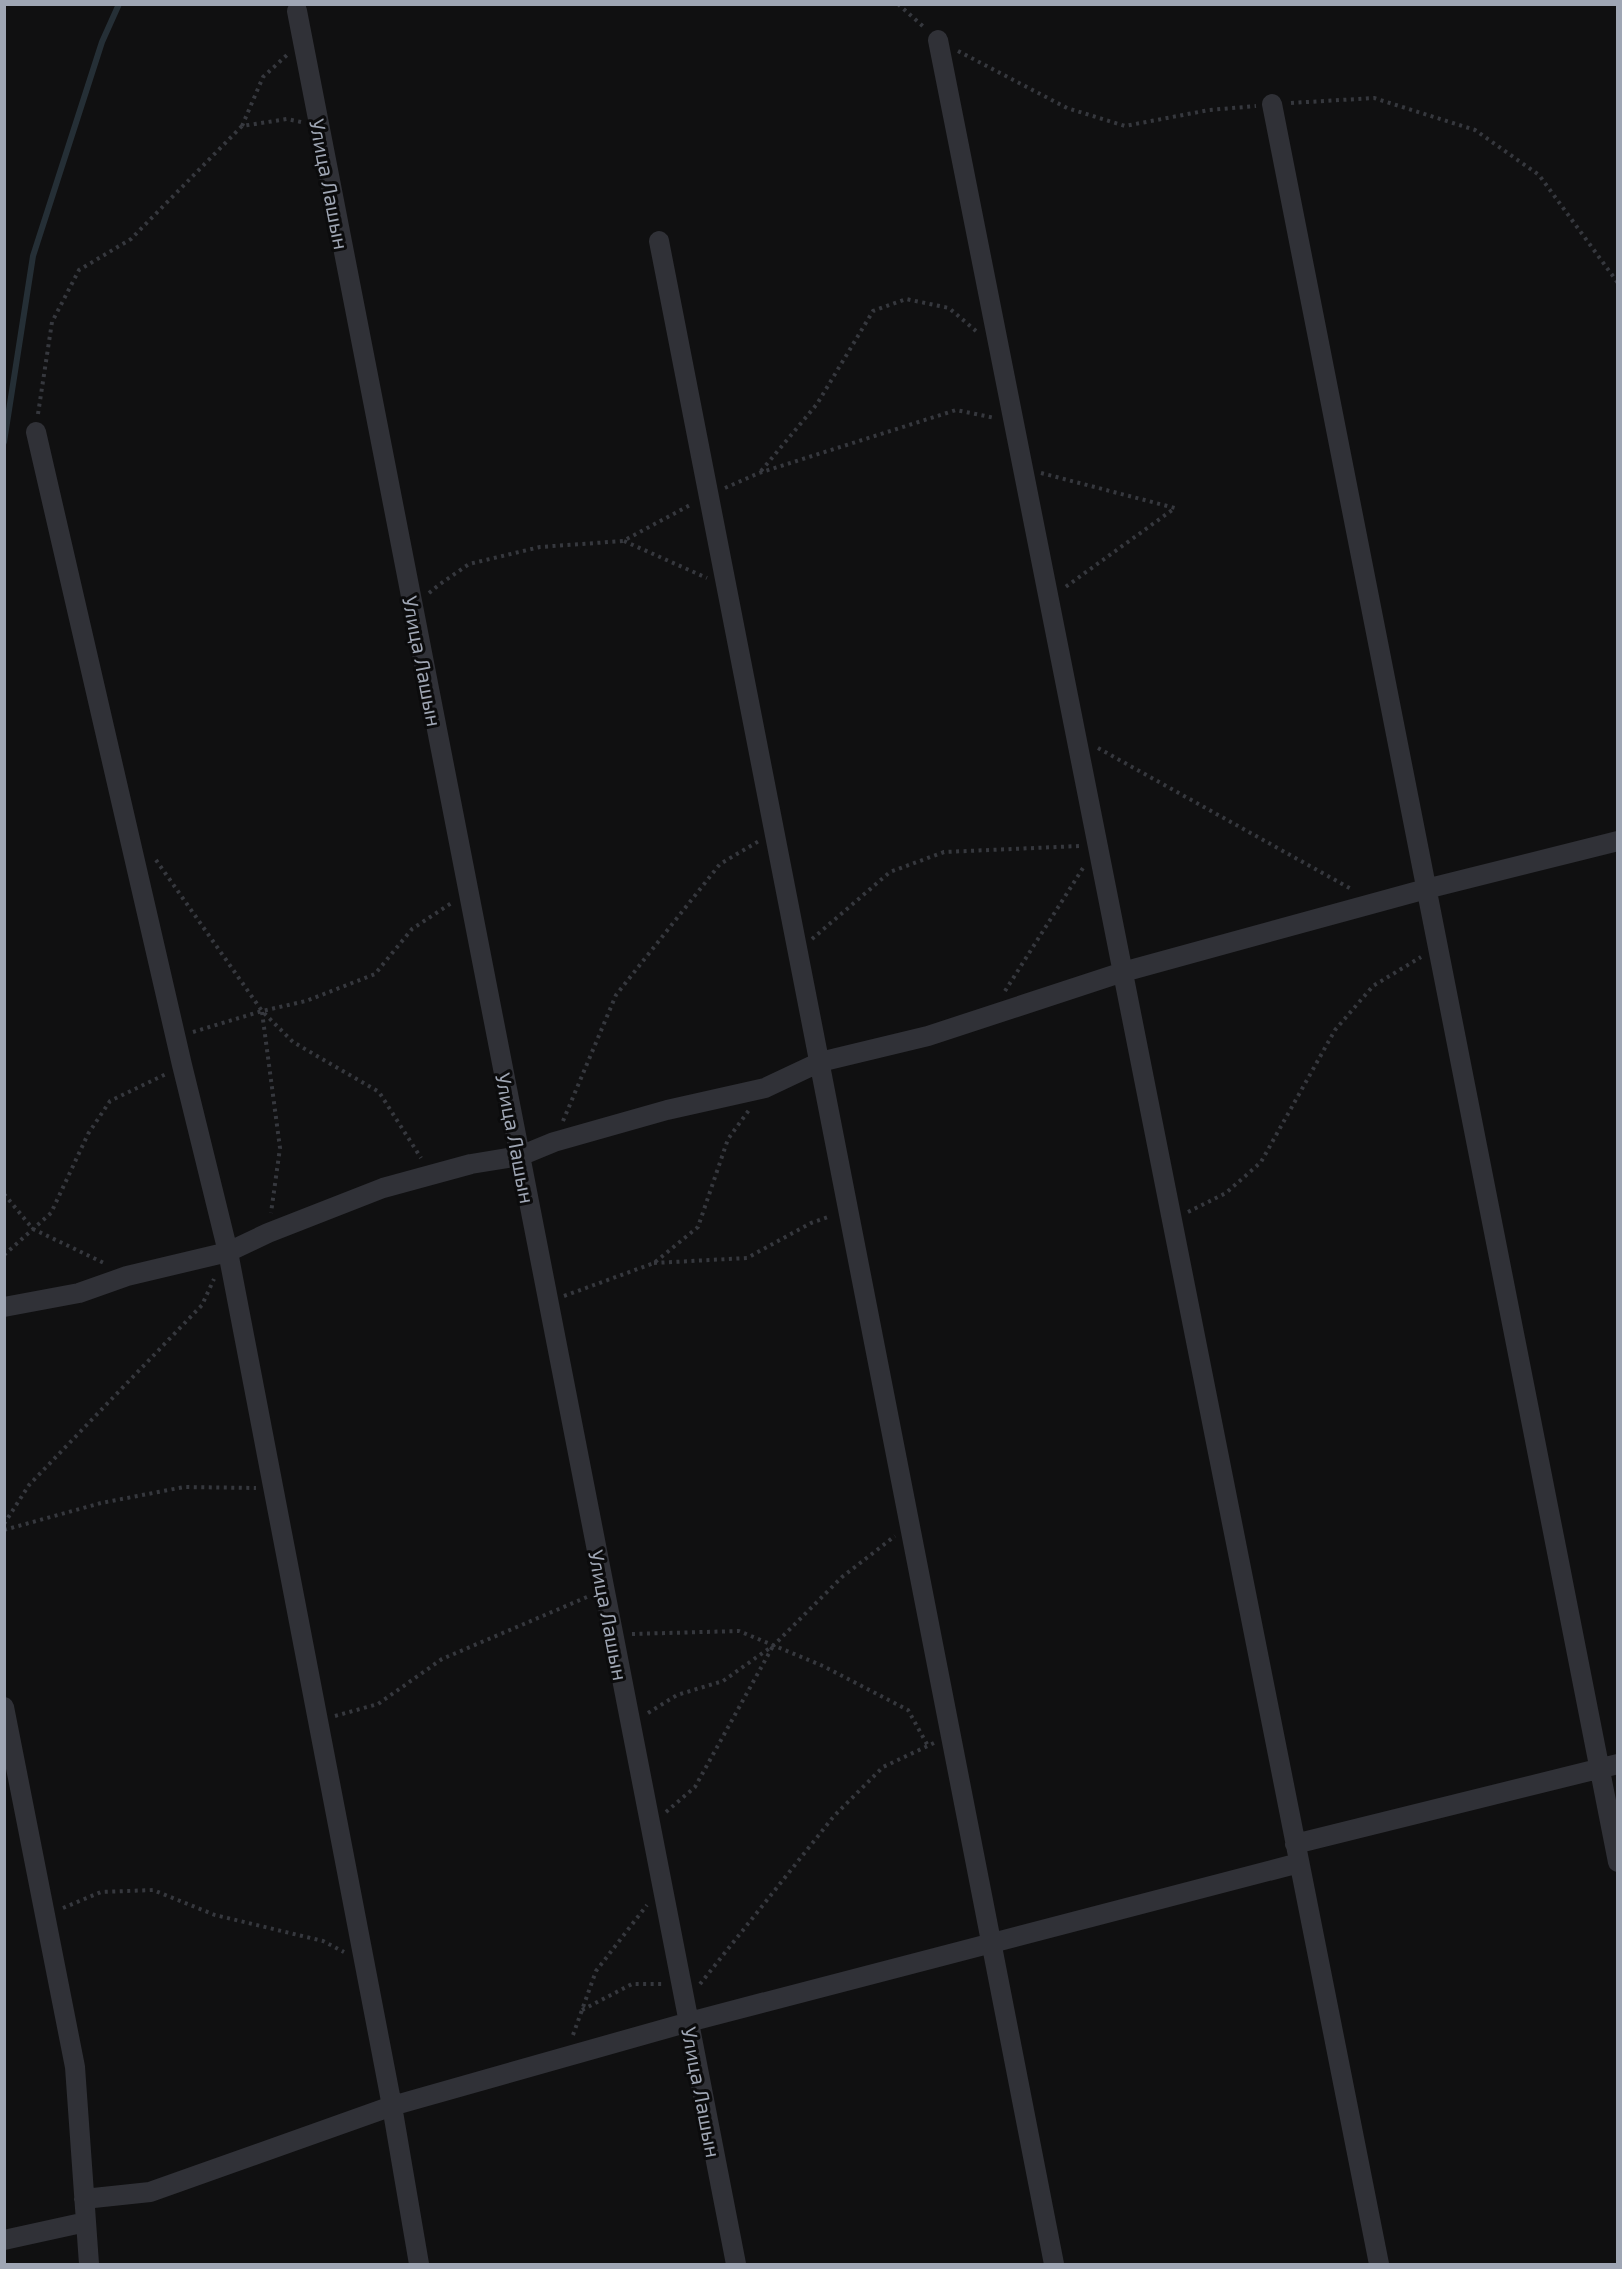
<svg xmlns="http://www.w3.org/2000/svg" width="1622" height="2269" font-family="'Exo 2',sans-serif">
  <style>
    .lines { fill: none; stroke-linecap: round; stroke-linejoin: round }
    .stream { stroke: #252f36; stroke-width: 6 }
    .path { stroke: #36383e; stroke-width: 4; stroke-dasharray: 3 4.5; stroke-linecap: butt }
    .street { stroke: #303137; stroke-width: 20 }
    .labels { text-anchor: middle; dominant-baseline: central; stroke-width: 6; stroke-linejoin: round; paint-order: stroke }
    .street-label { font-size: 21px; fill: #9fa6b4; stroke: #0b0b0c }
  </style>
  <rect width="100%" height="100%" fill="#101011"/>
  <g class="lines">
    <path class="stream" d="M4 442 33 256 102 42 119 4"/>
    <path class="path" d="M898 4 925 28
      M958 51 1067 108 1125 126 1209 110 1256 106
      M1291 103 1374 98 1475 130 1539 175 1618 283
      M242 126 263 77 287 55
      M38 414 52 322 79 270 131 239 242 126 287 119 301 122
      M761 471 817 404 873 311 906 299 949 308 976 331
      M1041 473 1175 508 1064 588
      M725 488 759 473 956 410 995 418
      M624 541 707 578
      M429 593 440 584 469 564 540 547 623 541 692 504
      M1098 748 1353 890
      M156 860 262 1011 293 1042 379 1092 421 1158
      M812 939 890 872 944 852 1079 846
      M1005 991 1083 868
      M262 1012 280 1148 271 1213
      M193 1032 262 1011 306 1001 375 974 412 929 453 902
      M563 1121 616 995 720 864 759 841
      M4 1194 33 1229 106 1264
      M1188 1212 1226 1193 1261 1162 1335 1030 1373 986 1421 957
      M4 1255 51 1213 88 1134 110 1101 166 1074
      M654 1263 747 1258 811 1223 831 1216
      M564 1296 654 1263 698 1227 728 1139 749 1110
      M4 1524 29 1485 202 1305 214 1279
      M4 1530 101 1503 184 1487 256 1488
      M632 1634 739 1631 823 1666 908 1710 928 1746
      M648 1713 677 1695 723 1681 774 1645 842 1577 895 1536
      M335 1716 378 1704 442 1659 587 1597
      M666 1812 695 1787 773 1646
      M63 1908 101 1892 153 1890 215 1915 323 1941 344 1952
      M700 1984 834 1816 883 1767 934 1743
      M582 2010 632 1984H662
      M573 2035 596 1971 647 1905"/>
    <path class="street" d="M297 11 736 2264
      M938 40 1379 2264
      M1272 104 1618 1862
      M659 241 1054 2264
      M36 432 182 1065 228 1252 392 2106 419 2264
      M4 1307 79 1293 127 1276 228 1252 268 1233 383 1188 471 1164 520 1156 554 1142 667 1110 765 1088 820 1062 928 1036 1123 972 1426 889 1618 841
      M4 1707 75 2067 89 2264
      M1295 1844 1618 1764
      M84 2199 150 2192 392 2106 689 2022 1299 1863
      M4 2240 86 2222"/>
  </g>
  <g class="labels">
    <g class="street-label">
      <text transform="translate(330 184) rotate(79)">Улица Лашын</text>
      <text transform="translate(423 661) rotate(79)">Улица Лашын</text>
      <text transform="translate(516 1138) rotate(79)">Улица Лашын</text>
      <text transform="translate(609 1615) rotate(79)">Улица Лашын</text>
      <text transform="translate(702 2092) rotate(79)">Улица Лашын</text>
    </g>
  </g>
  <rect width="1622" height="2269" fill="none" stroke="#9fa6b4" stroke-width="12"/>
</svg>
